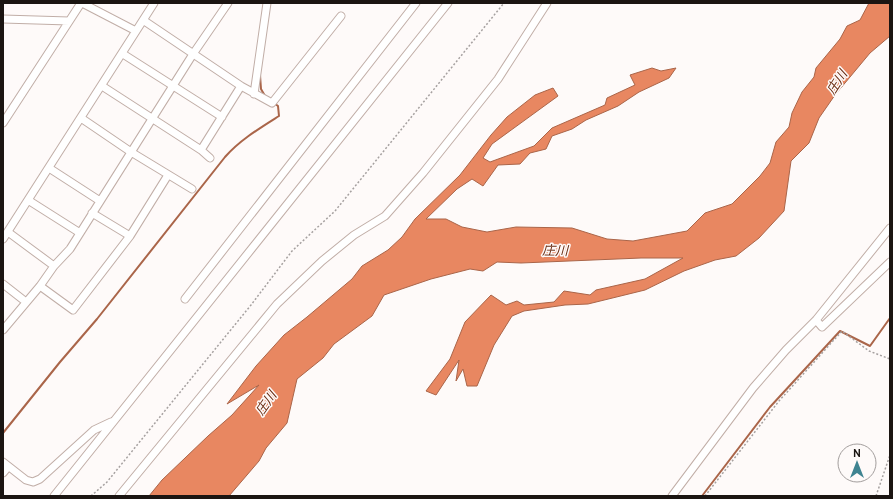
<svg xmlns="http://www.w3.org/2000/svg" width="893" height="499" font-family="Overpass,'Noto Sans JP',sans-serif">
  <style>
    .water { fill: #e88761; stroke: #aa6549 }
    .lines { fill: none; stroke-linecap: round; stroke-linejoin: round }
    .stream { stroke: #aa6549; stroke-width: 2 }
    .minor-casing { stroke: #c1aea7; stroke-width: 9 }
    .path { stroke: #a6a1a0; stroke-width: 1.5; stroke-dasharray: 2 2; stroke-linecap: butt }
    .minor { stroke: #fff; stroke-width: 7 }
    .labels { text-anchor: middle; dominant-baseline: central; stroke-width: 3; stroke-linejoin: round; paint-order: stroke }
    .water-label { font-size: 13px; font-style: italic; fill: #6a2c12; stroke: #fefaf9 }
  </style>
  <rect width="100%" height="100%" fill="#fefaf9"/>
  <path class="water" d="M869 3H890V36L870 53 835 95 819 118 809 143 791 161 784 211 759 238 736 256 715 260 684 271 645 290 588 304 565 305 524 311 512 316 494 345 477 386H467L463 369 456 381 459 360 436 395 426 391 450 359 465 322 491 295 506 305 517 301 524 305 554 302 564 291 590 295 596 290 645 279 683 258H641L521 263 497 262 483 271 470 269 431 279 384 295 372 316 334 344 323 358 297 379 287 423 266 448 259 461 229 496H149L162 480 208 436 232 415 259 385 227 404 256 366 284 335 307 317 352 279 362 266 388 250 402 237 415 219 460 175 491 135 507 117 535 95 553 88 558 96 492 144 483 158 490 162 534 146 552 128 605 105 607 98 635 85 630 75 652 68 661 71 676 68 669 78 639 92 618 106 586 120 572 129 552 136 546 149 530 153 520 164 498 165 483 186 472 179 457 189 426 219H446L462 227 487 232 516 227 572 228 607 239 633 241 687 231 705 213 732 204 760 176 770 163 776 142 789 127 792 113 802 92 814 77 816 68 840 39 847 26 860 20Z"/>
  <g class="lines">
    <path class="stream" d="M260 75 261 89 265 96
      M3 433 60 362 97 319 225 157C240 140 260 128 279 116L278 106 274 103
      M702 496 770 407 840 331 870 346 890 318"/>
    <defs>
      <path id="minor" d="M82 3 136 31
        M3 19 69 21
        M143 20 241 86 201 150
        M123 54 222 117
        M102 86 201 150 210 158
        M241 86 272 103 341 16
        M254 94 267 3
        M81 118 131 152 192 189
        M3 123 81 3
        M49 168 100 201
        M28 200 80 233
        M92 213 130 236
        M8 232 54 266
        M3 239 154 3
        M3 284 26 302
        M40 286 73 310 130 236 168 175
        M185 299 416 3
        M816 320 822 327 890 262
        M3 330 40 286 54 266 70 249 193 54 228 3
        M3 462 26 480 33 482 40 479 94 430 111 422
        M3 473 8 467
        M54 496 448 3
        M119 496 277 304 322 261 354 235 385 216 423 173 498 79 547 3
        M672 496 753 388 786 350 816 320 890 228"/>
    </defs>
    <use href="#minor" class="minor-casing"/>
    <path class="path" d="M91 496 107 482 251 305 292 251 335 211 504 3
      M705 496 779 401 842 331 869 351 890 359
      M876 496 890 455"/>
    <use href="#minor" class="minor"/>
  </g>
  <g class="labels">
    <g class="water-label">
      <text transform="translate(838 83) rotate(-57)">庄川</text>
      <text transform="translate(555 252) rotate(1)">庄川</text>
      <text transform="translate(267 404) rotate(-55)">庄川</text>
    </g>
  </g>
  <rect width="893" height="499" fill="none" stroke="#1b1512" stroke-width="8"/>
  <g transform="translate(857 463)"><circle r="19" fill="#fefaf9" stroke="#a39e9d"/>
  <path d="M0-3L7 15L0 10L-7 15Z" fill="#3f8491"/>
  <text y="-6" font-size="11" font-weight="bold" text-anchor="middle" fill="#1b1512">N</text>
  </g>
</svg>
